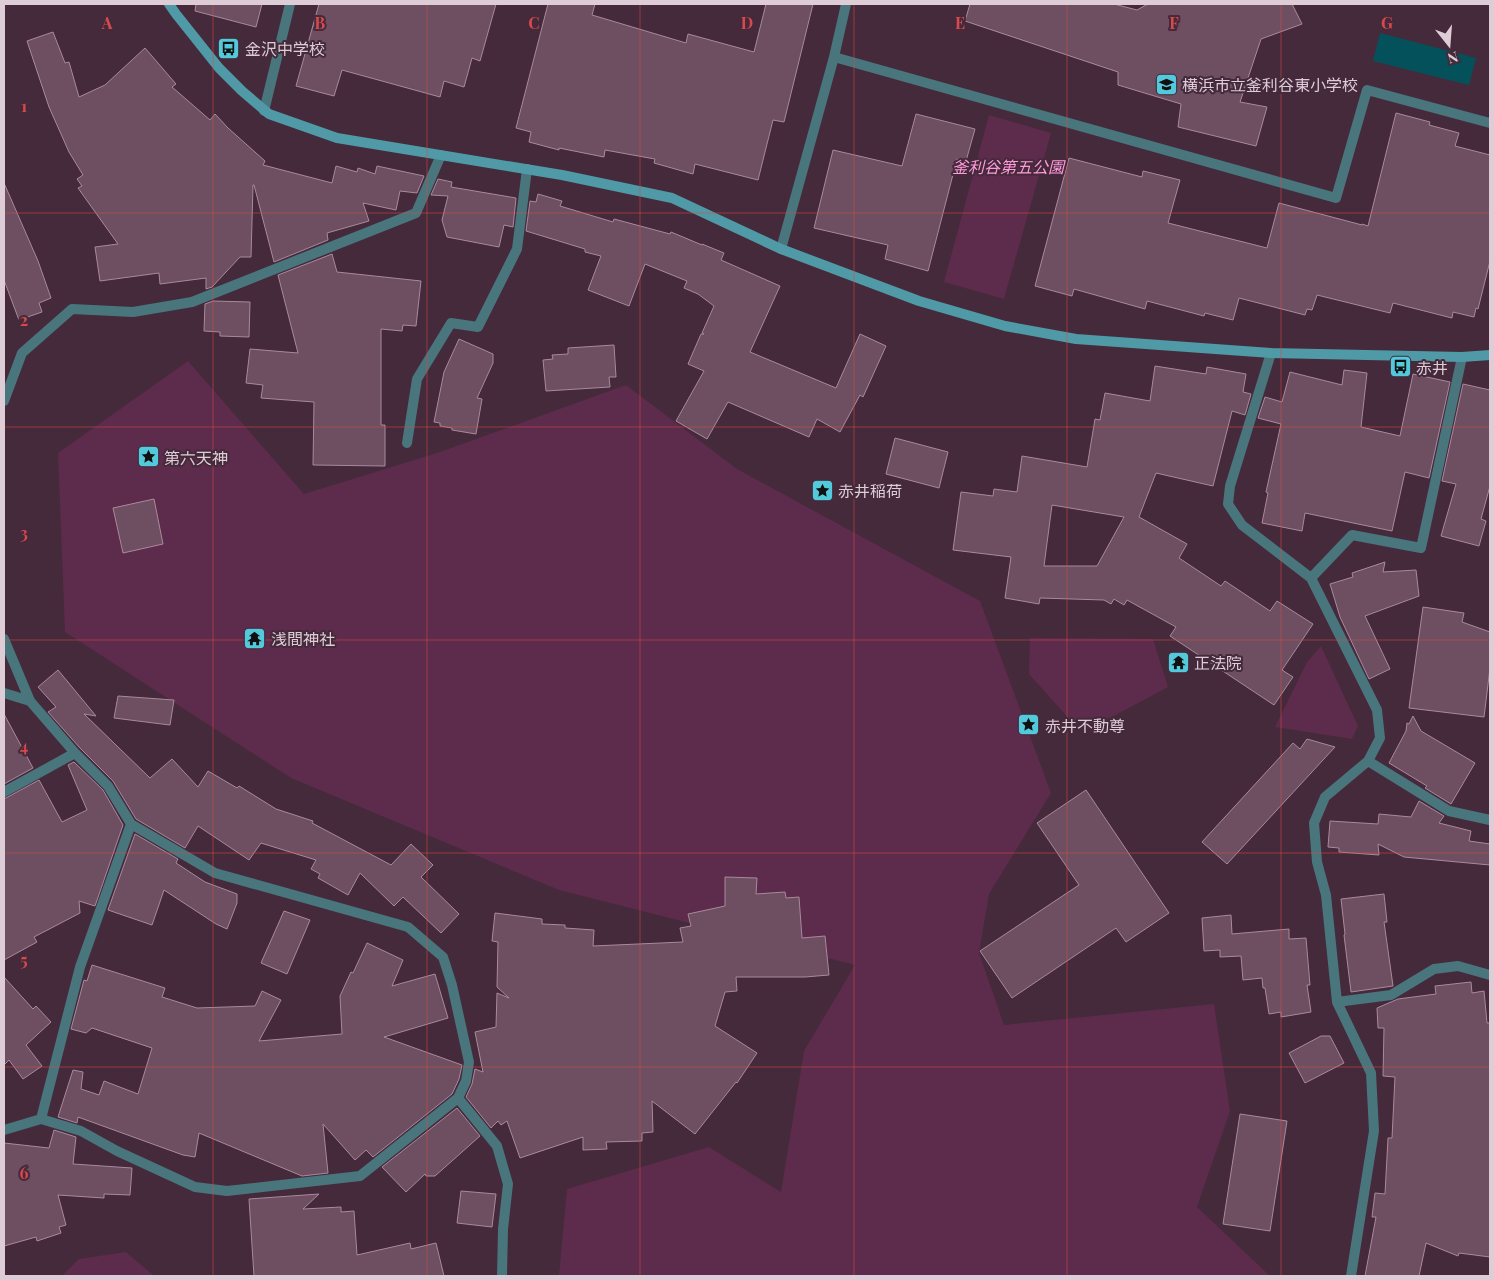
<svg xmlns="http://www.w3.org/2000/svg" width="1494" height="1280" font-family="'Playfair Display','Noto Sans JP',serif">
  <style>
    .green { fill: #5d2b4c }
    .water { fill: #04515b }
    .building { fill: #6d4f61; stroke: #aa899d; fill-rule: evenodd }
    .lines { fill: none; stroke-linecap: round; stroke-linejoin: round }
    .street { stroke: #49757d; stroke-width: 10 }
    .secondary { stroke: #4f9aa6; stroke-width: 10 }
    .grid { fill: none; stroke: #d8494b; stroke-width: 1; stroke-opacity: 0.55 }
    .labels { text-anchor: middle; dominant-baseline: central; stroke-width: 4; stroke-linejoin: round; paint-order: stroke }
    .poi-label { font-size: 16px; fill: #deccd7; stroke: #452a3b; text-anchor: start }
    .park-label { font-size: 16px; font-style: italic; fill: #ff9adb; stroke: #452a3b }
    .grid-label { font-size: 16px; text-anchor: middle; font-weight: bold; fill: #d8494b; stroke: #452a3b; stroke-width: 4; stroke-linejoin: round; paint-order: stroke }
  </style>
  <rect width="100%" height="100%" fill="#452a3b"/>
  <path class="green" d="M989 115 1051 133 1004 299 944 282Z
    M188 361 304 494 440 452 626 385 737 469 980 601 1051 793 989 894 979 953 1004 1025 1214 1004 1230 1111 1197 1207 1270 1276H559L567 1189 709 1147 781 1192 804 1051 855 965 559 890 291 778 65 632 58 453Z
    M1030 638 1153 639 1168 687 1110 718 1071 721 1029 674Z
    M1321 646 1358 726 1352 739 1275 727 1307 662Z
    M126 1252 154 1276H62L79 1259Z"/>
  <path class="water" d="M1380 33 1476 58 1469 85 1373 61Z"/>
  <path class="building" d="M196 4H262L256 27 195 11Z
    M319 4H496L480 61 472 58 464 87 444 81 440 97 342 70 334 96 296 86Z
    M548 4H595L592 15 686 43 688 34 754 52 766 4H813L784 122 773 120 758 180 695 164 693 174 654 163 655 159 605 150 604 157 559 148V150L529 142 531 132 516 128Z
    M970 4H1114L1137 10 1148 4H1292L1302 24 1261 39 1240 102 1267 107 1256 146 1178 127 1181 104 1118 85V72L965 21Z
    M53 32 65 63 69 62 79 97 105 85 145 48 176 84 172 87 210 120 215 114 228 128 265 161 263 165 332 183 336 166 357 172 358 168 375 174 377 166 424 176 417 193 400 191 396 210 363 203 369 221 327 233 328 240 274 262 254 185H253L251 257H240L212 287 206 289V278L160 284 159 273 100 281 95 247 118 244 78 188 82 186 77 179 83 175 69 152 49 107 27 41Z
    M1396 113 1430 122 1429 125 1459 133 1455 146 1490 155V261L1478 309 1476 308 1474 317 1453 312 1452 318 1393 303 1390 313 1317 295 1312 310 1307 309 1305 315 1239 298 1233 320 1205 313 1204 316 1147 301 1145 309 1074 289 1072 296 1035 286 1069 158 1142 177 1143 171 1180 180 1168 223 1267 248 1279 203 1362 225V224L1368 226Z
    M916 114 975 129 966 161 957 159 928 271 885 259 888 245 814 228 833 150 902 166Z
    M438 179 452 182 451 187 516 198 513 227 504 225 499 247 447 237 442 220 448 196 431 195Z
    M4 183 38 261 51 298 39 303 42 312 19 320 4 280Z
    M538 194 562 201 560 206 613 222 614 219 670 234 671 232 702 245V244L724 253 721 260 780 286 750 352 836 388 860 334 886 346 863 397 860 395 840 432 817 419 809 437 728 402 707 439 676 421 704 371 688 364 701 334H704L702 333 714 306 698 294 684 288 687 281 645 264 629 306 588 290 601 256 585 252V249L526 231 530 201 536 202Z
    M332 254 337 272 421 281 416 326 403 325 402 331 381 329V425H385V466L313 465 314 402 261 398 263 385 246 383 250 349 298 353 278 275Z
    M213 301 250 302 249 337 220 336V332L204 331 205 304Z
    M459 339 493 354V363L477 398 482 399 476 434 452 430V428L440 426V423L434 422 444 372Z
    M614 345 616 377H609L610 387 546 391 543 360 553 359 552 355 568 354V348Z
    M1155 366 1206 374 1207 367 1246 374 1243 392 1251 394 1245 415 1232 411 1213 486 1156 473 1139 517 1187 544 1179 558 1221 586 1225 581 1270 611 1277 601 1313 624 1282 670 1293 677 1274 705 1170 636 1176 627 1127 600 1124 605 1114 599 1111 604 1104 600 1040 598 1039 604 1005 598 1011 557 953 550 961 492 993 496 994 489 1017 492 1022 456 1087 467 1095 419 1100 420 1105 393 1150 401ZM1052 505 1124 517 1097 566H1044Z
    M1344 370 1367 373 1361 427 1400 436 1413 374 1450 382 1429 478 1405 472 1392 531 1305 513 1302 531 1262 523 1268 493 1266 492 1281 424 1258 418 1265 397 1282 402 1290 372 1342 385Z
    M1463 384 1490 390V486L1481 519 1486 521 1479 546 1441 536 1456 484 1442 481Z
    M895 438 948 452 939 488 886 474Z
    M154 499 163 544 123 553 113 508Z
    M1385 562 1383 572 1416 570 1419 596 1365 616 1390 669 1369 679 1340 617 1330 584 1353 577 1352 573Z
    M1423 607 1464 613 1462 622 1490 632V668L1484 717 1409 708Z
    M58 670 96 716 84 714 150 778 172 759 198 787 208 771 237 788 239 786 276 809 313 821 312 823 391 865 411 844 433 865 421 877 459 914 441 933 403 897 394 906 360 873 348 895 318 878 320 874 311 869 316 860 261 843 249 860 198 826 185 848 136 819 113 781 80 748 48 712 56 707 38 687Z
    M118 696 174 700 170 725 114 718Z
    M4 714 33 768 4 784Z
    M1413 716 1421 731 1475 763 1451 804 1425 788 1427 786 1389 763 1406 731 1407 723 1409 724Z
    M1307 739 1335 747 1227 864 1202 842 1293 743 1300 749Z
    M74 762 103 790 123 825 95 906 79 901 80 913 34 937 37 942 4 960V799L39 780 62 822 87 810 68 765Z
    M1086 790 1169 913 1126 942 1116 928 1012 998 980 951 1079 885 1037 823Z
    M1419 801 1444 816 1439 823 1471 831 1469 841 1490 844V865L1404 857 1378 844 1379 855 1339 852V848L1328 847 1330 821 1378 824 1379 814 1411 817Z
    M135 834 178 859 176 863 205 882 237 894V903L227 929 216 924 164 890 152 925 108 910Z
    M725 877 757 878 756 894 785 892 786 898 799 897 802 938 825 936 829 975 805 977H736L737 991 725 992 715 1026 757 1053 737 1083 736 1082 695 1134 652 1101 653 1132 642 1133V1141L606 1142 607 1149 583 1150V1137L520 1158 507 1121 501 1125 498 1121 491 1128 466 1097 472 1084 475 1069 483 1072 475 1032 496 1027 497 993 509 998 497 987 498 942 492 941 495 913 542 919V924L565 925V928L594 930 593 946 683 942 680 928 691 926 688 914 725 906Z
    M1384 894 1387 922H1384L1393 986 1351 992 1344 935 1345 934 1341 899Z
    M284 911 310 920 287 974 261 963Z
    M1231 915 1232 934 1289 929V939L1306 938 1310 985H1307L1311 1012 1281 1017V1012L1269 1014 1265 988H1263L1262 978 1243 980 1241 956 1220 957V950L1204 951 1202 918Z
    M367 943 403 960 392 986 435 974 448 1018 384 1037 462 1065 459 1079 452 1094 373 1157 366 1150 355 1160 323 1124 328 1173 302 1176 199 1133 195 1157 183 1155 78 1117 77 1123 58 1117 73 1070 83 1072 81 1089 99 1095 104 1081 138 1094 152 1048 92 1028 86 1033 71 1029 84 980 87 981 92 965 165 988 162 997 197 1008 255 1006 262 991 281 1000 259 1041 342 1034 340 996 351 972 353 973Z
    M4 977 33 1009 36 1006 51 1022 26 1045 42 1066 23 1079 9 1060 4 1065Z
    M1471 982 1472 993 1484 991 1487 1023H1490V1257L1459 1253 1458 1256 1426 1243 1419 1276H1365L1376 1217H1372L1375 1193 1385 1194 1388 1138H1392L1395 1077 1383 1076 1384 1028H1378L1377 1008 1398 999 1436 994 1435 986Z
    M1321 1036H1330L1344 1063 1305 1083 1289 1053Z
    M457 1108 480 1136 435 1176H426L425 1174 406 1192 382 1167Z
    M1240 1114 1287 1121 1270 1231 1223 1224Z
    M54 1130 76 1137 73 1164 132 1168 130 1195 104 1194V1198L58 1195 66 1225 59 1227 61 1233 37 1241 36 1237 4 1246V1143L49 1148Z
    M461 1191 496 1194 492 1227 457 1223Z
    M319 1194 303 1209 341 1207V1212L354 1211 357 1255 410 1243 411 1249 436 1243 444 1276H254L249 1199Z"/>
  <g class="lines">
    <path class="street" d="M834 57 1336 198 1367 90 1490 123
      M264 111 290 4
      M781 249 834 57 846 4
      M1271 353 1230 486 1228 504 1242 525 1311 578 1377 710 1380 738 1368 761 1325 797 1314 823 1317 862 1326 895 1337 1002 1371 1073 1374 1131 1351 1276
      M4 401 22 353 72 309 133 312 192 302 416 213 441 155
      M407 443 417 379 451 323 478 327 517 249 527 169
      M1311 578 1352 535 1421 548 1462 357
      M4 639 30 701 75 753 108 786 131 824 215 873 408 927 443 957 452 985 469 1062 466 1081 458 1098 360 1176 227 1191 195 1187 117 1151 81 1131 41 1119 4 1130
      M4 693 30 701
      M1368 761 1449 811 1490 820
      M4 792 75 753
      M1337 1002 1391 995 1434 969 1458 966 1490 975
      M458 1098 497 1146 508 1184 503 1229 502 1276
      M41 1119 80 967 131 824"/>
    <path class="secondary" d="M169 4 176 14 219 68 242 91 269 114 337 138 562 175 672 198 781 249 919 301 1005 326 1076 339 1271 353 1462 357 1490 355"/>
  </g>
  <path class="grid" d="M213 4V1276M427 4V1276M640 4V1276M854 4V1276M1067 4V1276M1281 4V1276M4 213H1490M4 427H1490M4 640H1490M4 853H1490M4 1067H1490"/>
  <defs>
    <symbol id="bus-square" viewBox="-11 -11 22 22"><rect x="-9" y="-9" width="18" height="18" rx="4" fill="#53cadc" stroke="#452a3b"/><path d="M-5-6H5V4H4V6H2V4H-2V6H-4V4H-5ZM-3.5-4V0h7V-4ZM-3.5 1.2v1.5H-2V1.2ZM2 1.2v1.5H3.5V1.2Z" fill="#111"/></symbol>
    <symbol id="school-square" viewBox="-11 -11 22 22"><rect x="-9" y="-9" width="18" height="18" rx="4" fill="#53cadc" stroke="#452a3b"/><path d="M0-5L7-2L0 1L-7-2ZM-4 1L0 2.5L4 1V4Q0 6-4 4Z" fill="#111"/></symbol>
    <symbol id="sight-square" viewBox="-11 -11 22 22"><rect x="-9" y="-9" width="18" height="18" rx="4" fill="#53cadc" stroke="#452a3b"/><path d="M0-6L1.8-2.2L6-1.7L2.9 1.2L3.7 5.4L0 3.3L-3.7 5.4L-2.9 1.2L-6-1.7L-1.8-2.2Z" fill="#111"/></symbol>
    <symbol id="temple-square" viewBox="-11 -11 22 22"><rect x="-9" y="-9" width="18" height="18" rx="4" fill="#53cadc" stroke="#452a3b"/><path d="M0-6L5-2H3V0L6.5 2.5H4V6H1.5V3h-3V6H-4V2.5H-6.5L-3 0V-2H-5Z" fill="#111"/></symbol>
  </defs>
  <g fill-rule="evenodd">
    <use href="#bus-square" x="216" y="36" width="25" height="25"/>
    <use href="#school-square" x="1154" y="72" width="25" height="25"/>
    <use href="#bus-square" x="1388" y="354" width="25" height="25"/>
    <use href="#sight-square" x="136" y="444" width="25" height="25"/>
    <use href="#sight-square" x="810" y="478" width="25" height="25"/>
    <use href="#temple-square" x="242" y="626" width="25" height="25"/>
    <use href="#temple-square" x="1166" y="650" width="25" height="25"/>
    <use href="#sight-square" x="1016" y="712" width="25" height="25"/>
  </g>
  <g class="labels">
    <g class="poi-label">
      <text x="245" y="48">金沢中学校</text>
      <text x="1182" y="84">横浜市立釜利谷東小学校</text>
      <text x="1416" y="367">赤井</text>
      <text x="164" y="457">第六天神</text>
      <text x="838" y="490">赤井稲荷</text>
      <text x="271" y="638">浅間神社</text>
      <text x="1194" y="662">正法院</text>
      <text x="1045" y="725">赤井不動尊</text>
    </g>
    <g class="park-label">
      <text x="1008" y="166">釜利谷第五公園</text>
    </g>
  </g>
  <g class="grid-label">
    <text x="107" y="29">A</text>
    <text x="320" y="29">B</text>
    <text x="534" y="29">C</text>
    <text x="747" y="29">D</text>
    <text x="960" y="29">E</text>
    <text x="1174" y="29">F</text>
    <text x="1387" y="29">G</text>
    <text x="24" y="112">1</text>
    <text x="24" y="326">2</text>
    <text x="24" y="539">3</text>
    <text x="24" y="752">4</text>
    <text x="24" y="966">5</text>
    <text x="24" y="1179">6</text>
  </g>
  <rect width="1494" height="1280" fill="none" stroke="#deccd7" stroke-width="10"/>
  <g transform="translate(1449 45) rotate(163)" stroke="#452a3b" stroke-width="4" paint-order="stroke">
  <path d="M0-4L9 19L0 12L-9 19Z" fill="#deccd7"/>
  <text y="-8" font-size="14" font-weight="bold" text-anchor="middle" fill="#deccd7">N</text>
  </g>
</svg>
